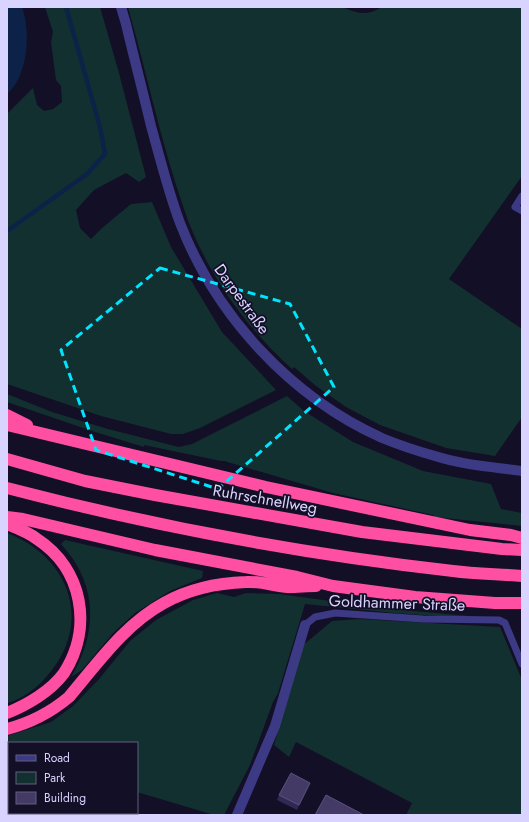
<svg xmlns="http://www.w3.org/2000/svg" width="529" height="822" font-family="Jost,sans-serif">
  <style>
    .green { fill: #12302f }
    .water { fill: #0c2248 }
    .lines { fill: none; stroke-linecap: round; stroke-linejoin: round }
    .stream { stroke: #0c2248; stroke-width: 4.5 }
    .service { stroke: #3d3a85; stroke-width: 7 }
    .minor { stroke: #3d3a85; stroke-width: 10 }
    .motorway { stroke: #ff4fa3; stroke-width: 12 }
    .rail-casing { stroke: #00e5ff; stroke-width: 4.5 }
    .rail { stroke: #130f26; stroke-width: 3; stroke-dasharray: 9; stroke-linecap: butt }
    .wall { fill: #312854 }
    .shaded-wall { fill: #1d163a }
    .building { fill: #433a66; stroke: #5a527e }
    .marked { fill: none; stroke: #00e5ff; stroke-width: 3; stroke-dasharray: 8 5; stroke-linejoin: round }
    .labels { text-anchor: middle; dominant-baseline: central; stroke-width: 3.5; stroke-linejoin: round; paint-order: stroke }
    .street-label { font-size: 16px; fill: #d9d4ff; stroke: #130f26 }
  </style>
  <rect width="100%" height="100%" fill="#130f26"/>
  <path class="green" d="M45 7H100L119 73 146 177 139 182 126 173 94 190 76 210 80 228 91 239 102 228 131 204 152 202 171 247 222 332 276 390 200 428 183 434H171L101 416 7 384V114L33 88 37 105 44 111 53 109 62 102 61 86 56 80 51 42 53 32Z
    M128 7H342C357 13 366 17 382 7H522V176L449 279 522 329V417L495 456 446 448 380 425 346 407 316 386 294 367 292 369C245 327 204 269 184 209 161 143 147 74 128 7Z
    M7 394 52 412 108 429 179 447 192 444 287 396 304 411 353 442 423 471 491 484 501 509 522 513V526L435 517 433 515 333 493 224 461H221L144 445V447L92 431 7 402Z
    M7 533C70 557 94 623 47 676 37 688 23 699 7 703Z
    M65 540 203 571 202 578 170 591 135 613 113 633 82 670 71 677C98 632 98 584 61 544Z
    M217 593 234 597 246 593 279 594 390 609 481 617 466 618 394 613 305 604 278 693 273 702 250 765 224 815H214L137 792V743H9V756H7V736L51 722 73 706 100 678 130 641 156 620 193 600Z
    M359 619 500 627 522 680V815H406L412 803 296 742 289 757 274 745 302 646 332 621Z"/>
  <path class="water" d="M7 7H22C31 32 28 76 7 94Z"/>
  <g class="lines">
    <path class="stream" d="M7 231 87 174 105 154 100 127 66 7"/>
    <path class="service" d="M522 196 515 207 522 211
      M305 625 315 617 335 613 423 619 499 620 505 623 522 664"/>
    <path class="minor" d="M121 7 126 24C134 58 143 92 151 126 160 158 168 191 180 223 216 316 291 397 382 438 399 445 417 451 435 456 463 465 493 467 522 471
      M237 815 275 726 305 625"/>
    <path class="motorway" d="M7 415 27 425
      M7 425 266 487 470 530 511 535 522 538
      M7 459 85 481 155 495 362 532 502 549 522 550
      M7 488C153 526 302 554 453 571 476 574 499 574 522 576
      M7 517 23 519 155 550 297 577 333 586 415 597 495 603H522
      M7 524C17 528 28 532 37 539 83 569 93 628 64 673 51 691 27 705 7 713
      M7 729C30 723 50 713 69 697 97 664 125 624 164 603 189 589 218 583 246 582 260 581 274 586 288 587 298 587 307 586 316 586"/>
    <defs>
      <path id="rail" d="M7 776H9
        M7 787H9
        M98 813 104 815
        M129 813 135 815"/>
    </defs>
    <use href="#rail" class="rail-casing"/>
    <use href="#rail" class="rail"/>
  </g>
  <path class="wall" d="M308 788 297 810 277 800 279 795Z"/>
  <path class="shaded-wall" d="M310 783 308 788 297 810 299 805Z"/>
  <path class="building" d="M291 773 310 783 299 805 279 795Z
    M326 795 364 815H315Z"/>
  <path class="marked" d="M160 268 290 304 334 387 218 489 96 450 61 350Z"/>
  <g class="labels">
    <g class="street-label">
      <text transform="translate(242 299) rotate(54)">Darpestraße</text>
      <text transform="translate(265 499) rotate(10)">Ruhrschnellweg</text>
      <text transform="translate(397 603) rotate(2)">Goldhammer Straße</text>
    </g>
  </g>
  <rect width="529" height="822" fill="none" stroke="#d9d4ff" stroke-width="16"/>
  <rect x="8" y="742" width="130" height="72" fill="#130f26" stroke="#625e7d"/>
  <rect x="16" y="755" width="20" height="6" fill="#3d3a85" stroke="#625e7d"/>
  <text x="44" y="762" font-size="12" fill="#d9d4ff">Road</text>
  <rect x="16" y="772" width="20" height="12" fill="#12302f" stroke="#625e7d"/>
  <text x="44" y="782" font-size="12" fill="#d9d4ff">Park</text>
  <rect x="16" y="792" width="20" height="12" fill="#433a66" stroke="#625e7d"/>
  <text x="44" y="802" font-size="12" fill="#d9d4ff">Building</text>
</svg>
